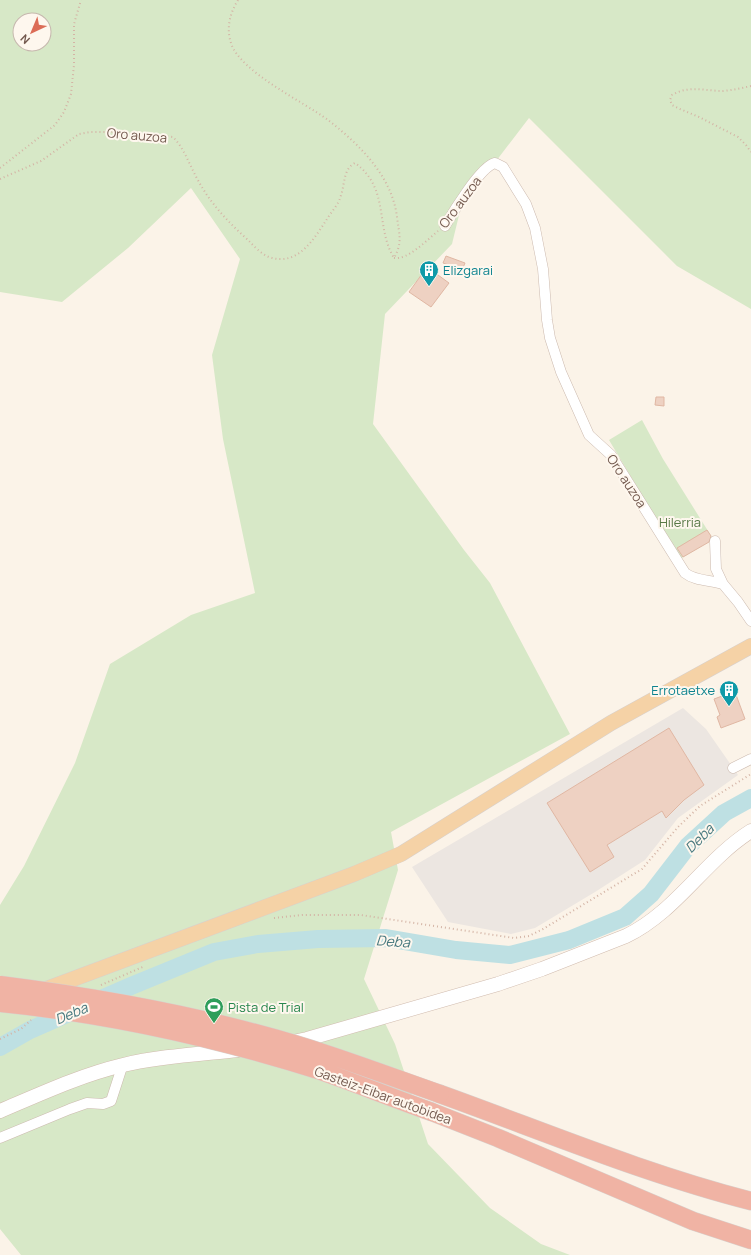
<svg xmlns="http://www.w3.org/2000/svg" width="751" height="1255" font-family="Manrope,sans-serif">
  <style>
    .industrial { fill: #ece6e1 }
    .green { fill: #d7e8c7; fill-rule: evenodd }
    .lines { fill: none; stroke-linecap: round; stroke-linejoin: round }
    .river { stroke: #bee0e3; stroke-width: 18 }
    .building { fill: #eed1c2; stroke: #e0b7a3 }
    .street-casing { stroke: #ccbaaf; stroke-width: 11 }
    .secondary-casing { stroke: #d1bcaf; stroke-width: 15 }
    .primary-casing { stroke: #d8d1cd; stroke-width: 16 }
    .highway-casing { stroke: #d8d1cd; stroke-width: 19 }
    .path { stroke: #d4b4a5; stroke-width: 2; stroke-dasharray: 1 3; stroke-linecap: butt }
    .street { stroke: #fff; stroke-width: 10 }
    .secondary { stroke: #fff; stroke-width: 14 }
    .primary { stroke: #f5d2a6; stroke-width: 15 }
    .highway { stroke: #f0b3a4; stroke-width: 18 }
    .highway-bridge-casing { stroke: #d8d1cd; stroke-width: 19; stroke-linecap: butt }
    .highway-bridge { stroke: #f0b3a4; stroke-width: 18 }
    .labels { text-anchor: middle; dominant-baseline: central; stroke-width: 4; stroke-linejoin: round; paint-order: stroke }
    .street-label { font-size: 13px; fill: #73594e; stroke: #fef7ee }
    .culture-label { font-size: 13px; fill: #0d838f; stroke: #fef7ee; text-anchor: start }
    .park-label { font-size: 13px; fill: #587846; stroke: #fef7ee }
    .leisure-label { font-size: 13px; fill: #27864d; stroke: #fef7ee; text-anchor: start }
    .water-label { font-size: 14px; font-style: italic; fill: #46787e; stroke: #fef7ee }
  </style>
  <rect width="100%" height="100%" fill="#fbf3e8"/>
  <path class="industrial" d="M683 708 706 729 738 775 678 818 645 860 595 892 535 928 511 934 448 922 412 867Z"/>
  <path class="green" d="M0 0H751V309L677 266 529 118 461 207 452 244 385 314 373 424 464 550 490 583 570 734 391 832 398 870 364 979 395 1044 428 1144 490 1208 541 1244 570 1255H21L0 1229V905L24 866 75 763 110 664 191 615 255 593 223 439 212 355 240 259 191 188 128 248 62 302 0 292ZM20 20H44V44H20Z
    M642 420 663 459 713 539 680 559 609 440Z"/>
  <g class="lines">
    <path class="river" d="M0 1047 30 1030 131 986 214 952 258 944 318 939 386 938 456 950 510 955 569 940 625 917 651 894 688 846 724 813 751 798"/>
  </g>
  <path class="building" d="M446 256 465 263 462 270 443 263Z
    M427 267 449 283 431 307 409 292Z
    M656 397H664V406L655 405Z
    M707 530 711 536 709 542 683 557 677 548Z
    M730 684 733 692H735L745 719 721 728 717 717 720 715 714 699 725 695 722 687Z
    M669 728 704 785 684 800 666 818 662 811 607 845 614 857 590 872 547 803Z"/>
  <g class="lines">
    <defs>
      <path id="street" d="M445 226C453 212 481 166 495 163L503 167 516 188 526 204 535 228 543 269 547 320 550 338 561 372 589 435 611 455 685 573C695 581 711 580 723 584
        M715 541 716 569 723 584 738 602 751 621
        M733 768 751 759
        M0 1138 70 1109 87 1103 103 1104 111 1101 123 1064"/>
      <path id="secondary" d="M288 1043 307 1039 498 984 542 969 626 936C676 912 705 860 751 831
        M0 1111C40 1094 81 1075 123 1065 160 1056 201 1054 238 1050"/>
      <path id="primary" d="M41 991 354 874 401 854 611 723 751 646"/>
      <path id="highway" d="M440 1094C543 1131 645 1174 751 1201
        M432 1112 498 1138 693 1221 751 1240"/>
    </defs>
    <use href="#street" class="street-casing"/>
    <use href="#secondary" class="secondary-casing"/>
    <use href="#primary" class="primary-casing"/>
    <use href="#highway" class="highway-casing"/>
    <path class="path" d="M238 0C230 13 226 28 231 43 240 72 304 102 328 120 359 144 392 176 397 217 399 234 403 242 394 258
      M751 86C742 88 733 90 723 91 706 91 688 85 672 95L670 100 672 105 680 109 699 117 738 137 746 145 751 152
      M0 168 55 125 64 112 71 94 74 65V24L81 0
      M0 179 41 161 79 134 90 132H118L173 137C185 149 190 167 199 182 211 204 229 223 248 240 254 246 261 254 269 257 298 267 314 239 327 219 332 211 339 204 341 195 345 184 343 169 355 163 390 188 375 227 394 258
      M394 258C408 260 427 240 438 231
      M274 918 302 915H361L514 938 529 936 543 929 642 869 678 827 700 806 751 774
      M101 985 145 966
      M0 1039 21 1029 31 1020"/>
    <use href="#street" class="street"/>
    <use href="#secondary" class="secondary"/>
    <use href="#primary" class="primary"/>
    <use href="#highway" class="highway"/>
    <defs>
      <path id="highway-bridge" d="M0 985C87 996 174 1011 259 1034 320 1050 380 1073 440 1094
        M0 1003C109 1014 217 1038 321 1071 358 1084 395 1099 432 1112"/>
    </defs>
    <use href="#highway-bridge" class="highway-bridge-casing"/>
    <use href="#highway-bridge" class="highway-bridge"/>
  </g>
  <defs>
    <symbol id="building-pin" viewBox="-11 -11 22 30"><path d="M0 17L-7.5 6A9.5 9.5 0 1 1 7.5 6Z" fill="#0f9aa8" stroke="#fef7ee"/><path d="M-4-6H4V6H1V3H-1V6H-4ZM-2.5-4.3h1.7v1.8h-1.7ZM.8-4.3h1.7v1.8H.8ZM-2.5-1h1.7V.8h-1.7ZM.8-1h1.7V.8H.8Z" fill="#fff"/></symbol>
    <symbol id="stadium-pin" viewBox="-11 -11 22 30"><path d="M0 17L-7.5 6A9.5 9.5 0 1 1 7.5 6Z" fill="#2e9e5b" stroke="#fef7ee"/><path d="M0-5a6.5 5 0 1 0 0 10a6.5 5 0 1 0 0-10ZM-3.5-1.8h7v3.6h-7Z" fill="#fff"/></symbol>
  </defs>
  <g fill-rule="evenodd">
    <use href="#building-pin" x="418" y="259" width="22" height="30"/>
    <use href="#building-pin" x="718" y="679" width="22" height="30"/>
    <use href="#stadium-pin" x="203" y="996" width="22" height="30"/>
  </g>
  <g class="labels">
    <g class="street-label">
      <text transform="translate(137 135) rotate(5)">Oro auzoa</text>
      <text transform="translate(460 202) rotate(-53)">Oro auzoa</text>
      <text transform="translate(627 481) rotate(57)">Oro auzoa</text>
      <text transform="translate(383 1095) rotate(20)">Gasteiz-Eibar autobidea</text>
    </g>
    <g class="culture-label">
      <text x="443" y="270">Elizgarai</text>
      <text x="715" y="690" text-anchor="end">Errotaetxe</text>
    </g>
    <g class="park-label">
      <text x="680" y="522">Hilerria</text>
    </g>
    <g class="leisure-label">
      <text x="228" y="1007">Pista de Trial</text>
    </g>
    <g class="water-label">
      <text transform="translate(699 838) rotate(-45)">Deba</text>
      <text transform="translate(393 941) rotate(4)">Deba</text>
      <text transform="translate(71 1013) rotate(-23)">Deba</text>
    </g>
  </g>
  <g transform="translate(32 32) rotate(224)"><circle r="19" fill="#fef7ee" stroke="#c6b8ae"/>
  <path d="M0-3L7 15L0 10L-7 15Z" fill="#dc6c56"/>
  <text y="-6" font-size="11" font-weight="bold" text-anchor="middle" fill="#73594e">N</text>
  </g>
</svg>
